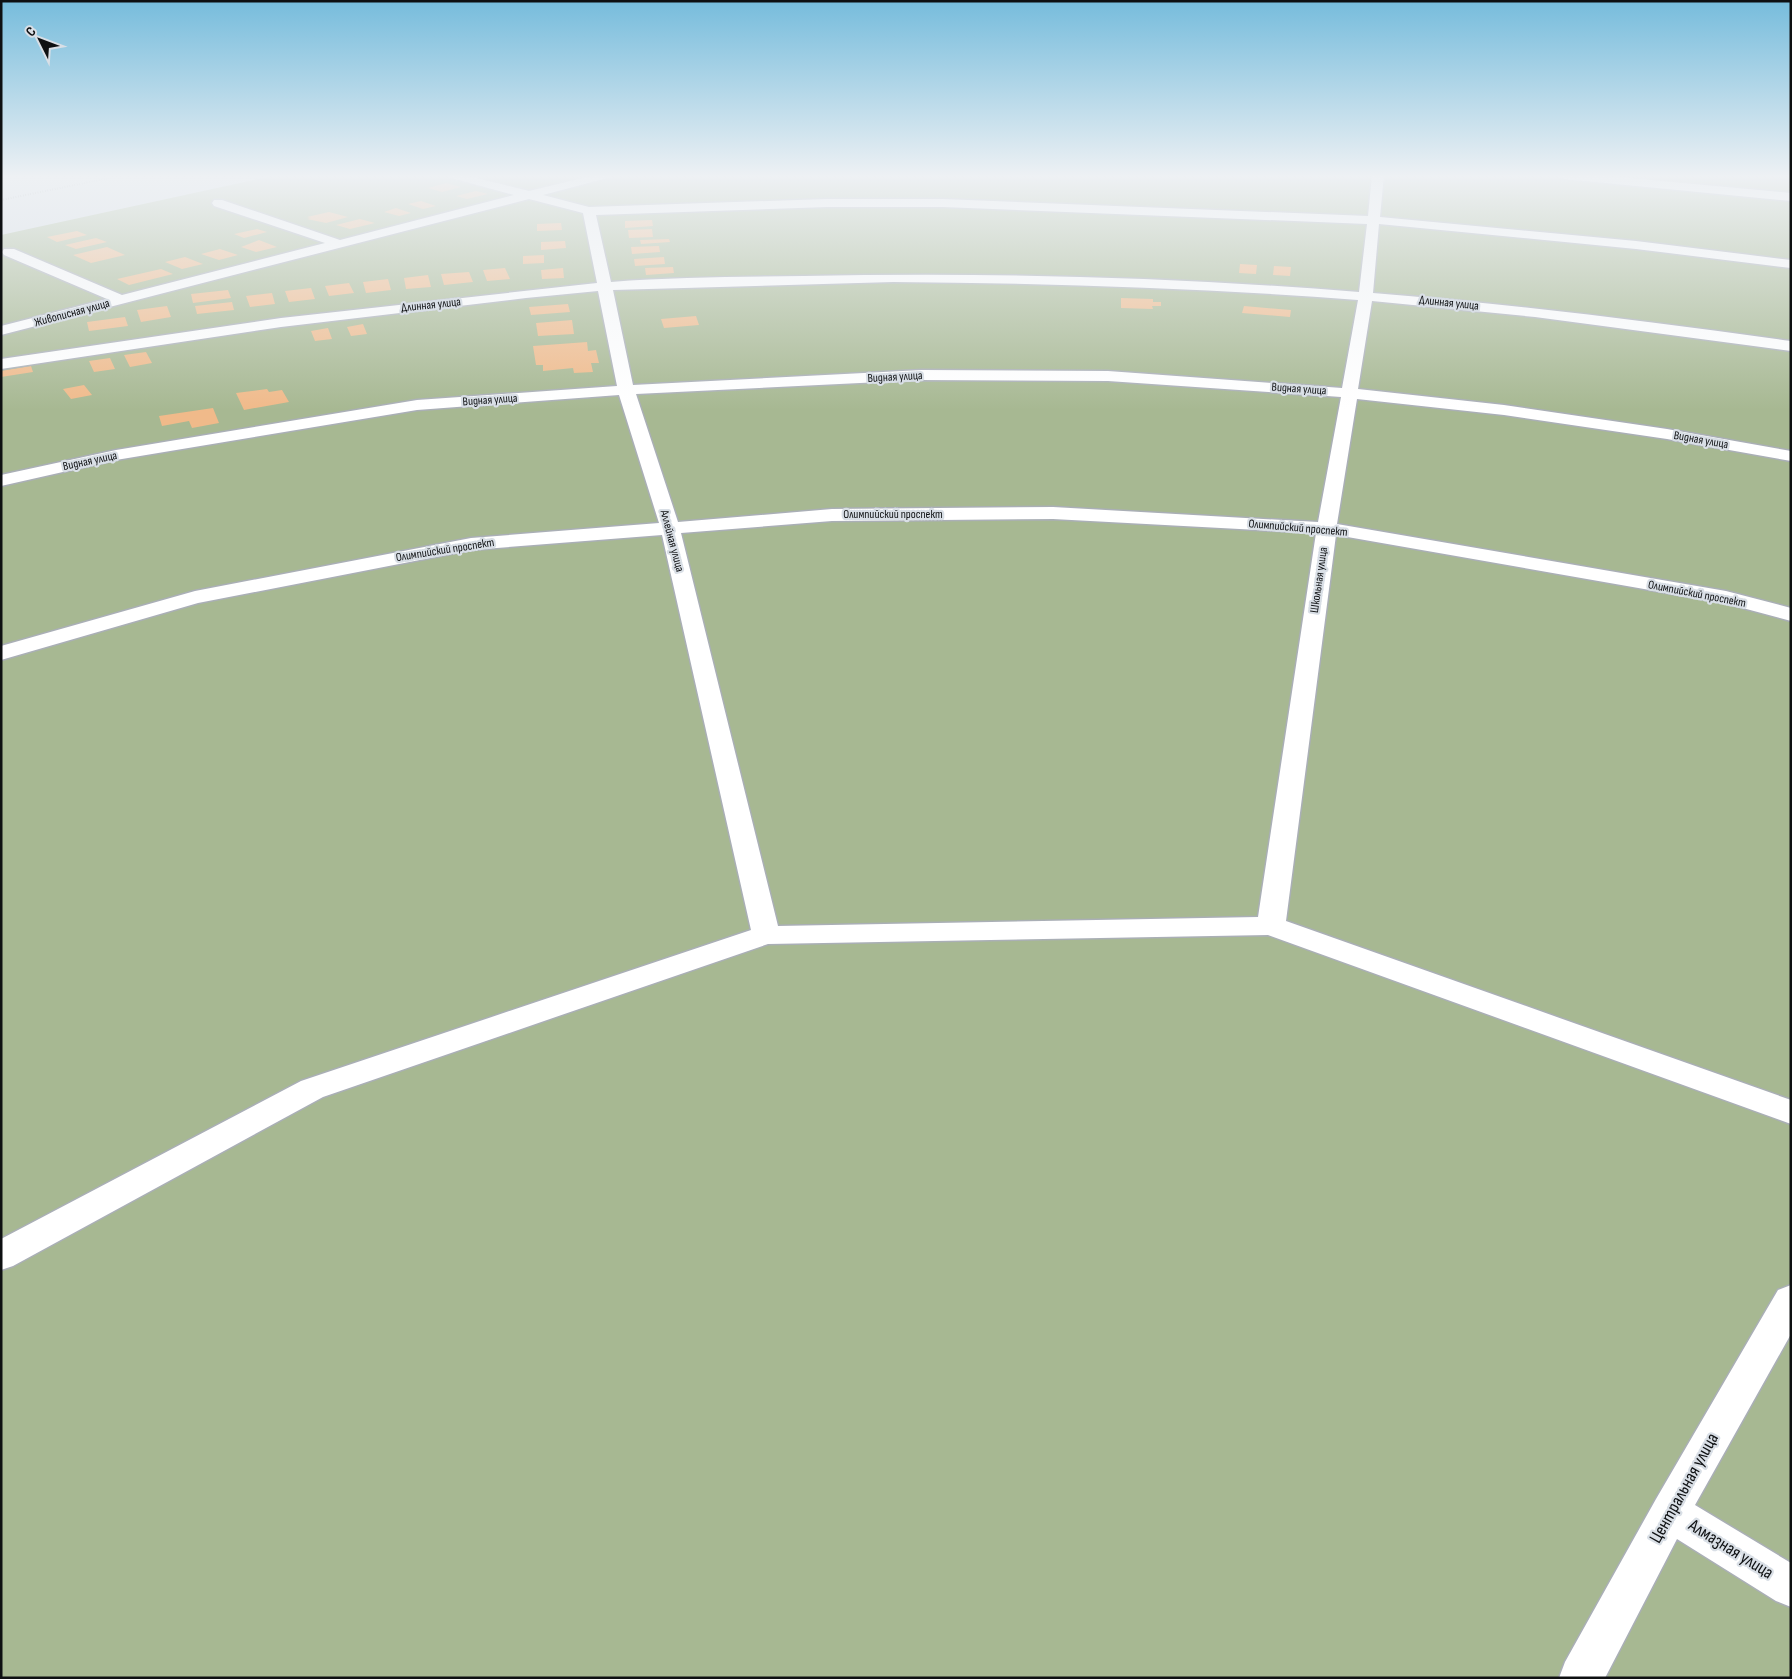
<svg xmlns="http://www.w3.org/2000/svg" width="1792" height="1679" font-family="'Sofia Sans Condensed',sans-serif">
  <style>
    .green { fill: #a7b892 }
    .building { fill: #f0ba8a }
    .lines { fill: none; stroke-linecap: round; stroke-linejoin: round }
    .minor-casing { stroke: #aaafb6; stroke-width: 3 }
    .path { stroke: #73777c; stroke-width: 2; stroke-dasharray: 0.5 2; stroke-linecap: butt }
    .minor { fill: #fff; fill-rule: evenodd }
    .labels { text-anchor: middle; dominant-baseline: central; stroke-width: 4.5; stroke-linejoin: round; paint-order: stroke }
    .far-street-label { font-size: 12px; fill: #0e1012; stroke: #d9dfe6 }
    .near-street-label { font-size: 18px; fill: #0e1012; stroke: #d9dfe6 }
  </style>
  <rect width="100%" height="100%" fill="#d9dfe6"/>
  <path class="green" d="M277 175H1791V1678H1V235Z"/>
  <path class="building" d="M446 183 461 187 442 192 428 188Z
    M476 191 488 194 467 199 456 196Z
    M421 201 436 206 423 209 408 204Z
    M396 208 411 213 399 216 384 212Z
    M329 212 348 217 326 223 307 219 311 218 307 217Z
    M360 219 375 223 350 229 336 225Z
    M652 220 653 226 625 228V221Z
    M561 223 562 230 537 231V224Z
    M257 229 267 232 244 238 234 234Z
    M652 229 653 237 629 238 628 230Z
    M77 231 87 235 57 242 47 237Z
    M96 238 107 242 76 249 65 245Z
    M669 239 670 242 641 244 640 240Z
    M259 240 277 247 256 252 241 247Z
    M565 241 566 248 541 250V242Z
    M659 246 660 252 632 254 631 247Z
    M107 247 125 255 91 263 73 255Z
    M220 249 238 255 219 260 201 254Z
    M544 255V263L523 264V256Z
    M185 257 203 264 182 269 165 262Z
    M664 257 665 264 635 266 634 259Z
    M1240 264 1257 265 1256 274 1239 273Z
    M1274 266 1291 267 1290 276 1273 275Z
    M673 267 674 273 646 275 645 268Z
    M505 268 510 279 487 281 483 270Z
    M563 268 564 278 542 279 541 270Z
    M161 269 173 274 129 285 117 279Z
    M469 272 473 282 444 285 441 274Z
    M428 275 431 287 406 289 404 278Z
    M388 279 391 290 366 293 363 282Z
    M349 283 354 293 329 296 325 286Z
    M311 288 315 299 289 302 285 291Z
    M228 290 231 298 193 303 191 294Z
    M272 293 275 304 250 307 246 296Z
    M1121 298 1153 299V302H1161V306H1152L1153 309 1121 308Z
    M232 302 234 310 197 314 195 306Z
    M568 304 570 312 531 315 529 307Z
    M167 306 171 317 141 322 137 310Z
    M1244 306 1291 310 1290 317 1242 313Z
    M696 316 699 325 664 328 661 319Z
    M125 317 128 326 89 331 87 322Z
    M572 320 574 334 538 336 536 323Z
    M363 324 367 334 351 336 347 327Z
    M328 328 332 339 315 341 311 331Z
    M587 342 588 351 596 350 599 363H591L593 372 574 373 573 368 543 371V365H536L533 346Z
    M146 352 152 363 130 367 124 355Z
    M110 358 115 369 94 372 89 361Z
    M31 366 33 372 1 377V371Z
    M84 385 92 395 71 399 63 389Z
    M267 389 269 392 282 390 289 402 244 410 236 393Z
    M213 408 219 423 192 428 189 421 162 426 159 416Z"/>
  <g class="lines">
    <defs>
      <path id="minor" d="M446 175H464L529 191 595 175H613L611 177 543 195 589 207 827 199H943L1368 216 1372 175H1384L1380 217 1636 241 1791 260V268L1636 249 1379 224 1373 293C1513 304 1652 322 1791 341V351L1535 317 1372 301 1358 389 1504 405 1667 429 1791 451V461L1667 439 1504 415 1357 399 1337 524 1726 591 1791 608V621L1724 603 1336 535 1286 921 1791 1100V1124L1268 935 768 944 323 1097 13 1266 1 1270V1239L301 1081 751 930 662 535 471 550 198 603 1 660V646L195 591 471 538 659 523 619 395 417 410 116 460 1 486V475L116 450 417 400 617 386 598 291 526 298 281 327 1 369V359L281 318 597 283 583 213 529 199 1 335V326L107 299 4 255 2 252 4 249H14L122 295 325 243 214 206 212 203 214 200H222L340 240 514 195 448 177ZM827 207H943L1367 224 1359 292C1174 277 989 272 804 276 739 277 675 277 611 282L596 215ZM893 282C1048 283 1203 288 1358 300L1342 388 1108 371 922 370 633 385 613 290ZM922 380 1108 381 1341 397 1318 522 1053 507 832 509 678 522 636 394ZM1053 519 1316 533 1258 917 778 926 681 533 832 521Z
        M1558 175H1597L1791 193V201L1564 179Z
        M1791 1285V1334L1695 1505 1791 1563V1607L1776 1601 1677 1539 1605 1678H1559L1565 1662 1656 1499 1778 1290Z"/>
    </defs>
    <use href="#minor" class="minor-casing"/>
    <path class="path" d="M1 200 124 175"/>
    <use href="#minor" class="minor"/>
  </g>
  <linearGradient id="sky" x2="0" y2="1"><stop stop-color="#76bcdc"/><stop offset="0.43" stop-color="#eef1f4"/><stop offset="1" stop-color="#eef1f4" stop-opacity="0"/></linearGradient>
  <rect width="1792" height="410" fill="url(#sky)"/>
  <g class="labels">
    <g class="far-street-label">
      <text transform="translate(1449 303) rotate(6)">Длинная улица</text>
      <text transform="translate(431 305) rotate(-6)">Длинная улица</text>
      <text transform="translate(72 313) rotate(-15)">Живописная улица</text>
      <text transform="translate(895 377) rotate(-3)">Видная улица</text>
      <text transform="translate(1299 389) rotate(4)">Видная улица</text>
      <text transform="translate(490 400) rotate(-4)">Видная улица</text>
      <text transform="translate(1701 440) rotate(10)">Видная улица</text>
      <text transform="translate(90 461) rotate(-12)">Видная улица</text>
      <text x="893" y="514">Олимпийский проспект</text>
      <text transform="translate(1298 528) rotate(5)">Олимпийский проспект</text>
      <text transform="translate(672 541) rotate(75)">Аллейная улица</text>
      <text transform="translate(445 550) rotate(-9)">Олимпийский проспект</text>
      <text transform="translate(1319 580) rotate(-82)">Школьная улица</text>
      <text transform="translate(1697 594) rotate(11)">Олимпийский проспект</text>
    </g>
    <g class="near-street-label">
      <text transform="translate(1684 1488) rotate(-61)">Центральная улица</text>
      <text transform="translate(1731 1549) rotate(32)">Алмазная улица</text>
    </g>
  </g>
  <rect width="1792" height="1679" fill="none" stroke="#0e1012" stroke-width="5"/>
  <g transform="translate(40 40) rotate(312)" stroke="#d9dfe6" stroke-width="4" paint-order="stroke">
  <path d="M0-4L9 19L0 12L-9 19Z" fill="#0e1012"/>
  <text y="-8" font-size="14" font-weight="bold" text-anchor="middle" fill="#0e1012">С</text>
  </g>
</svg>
